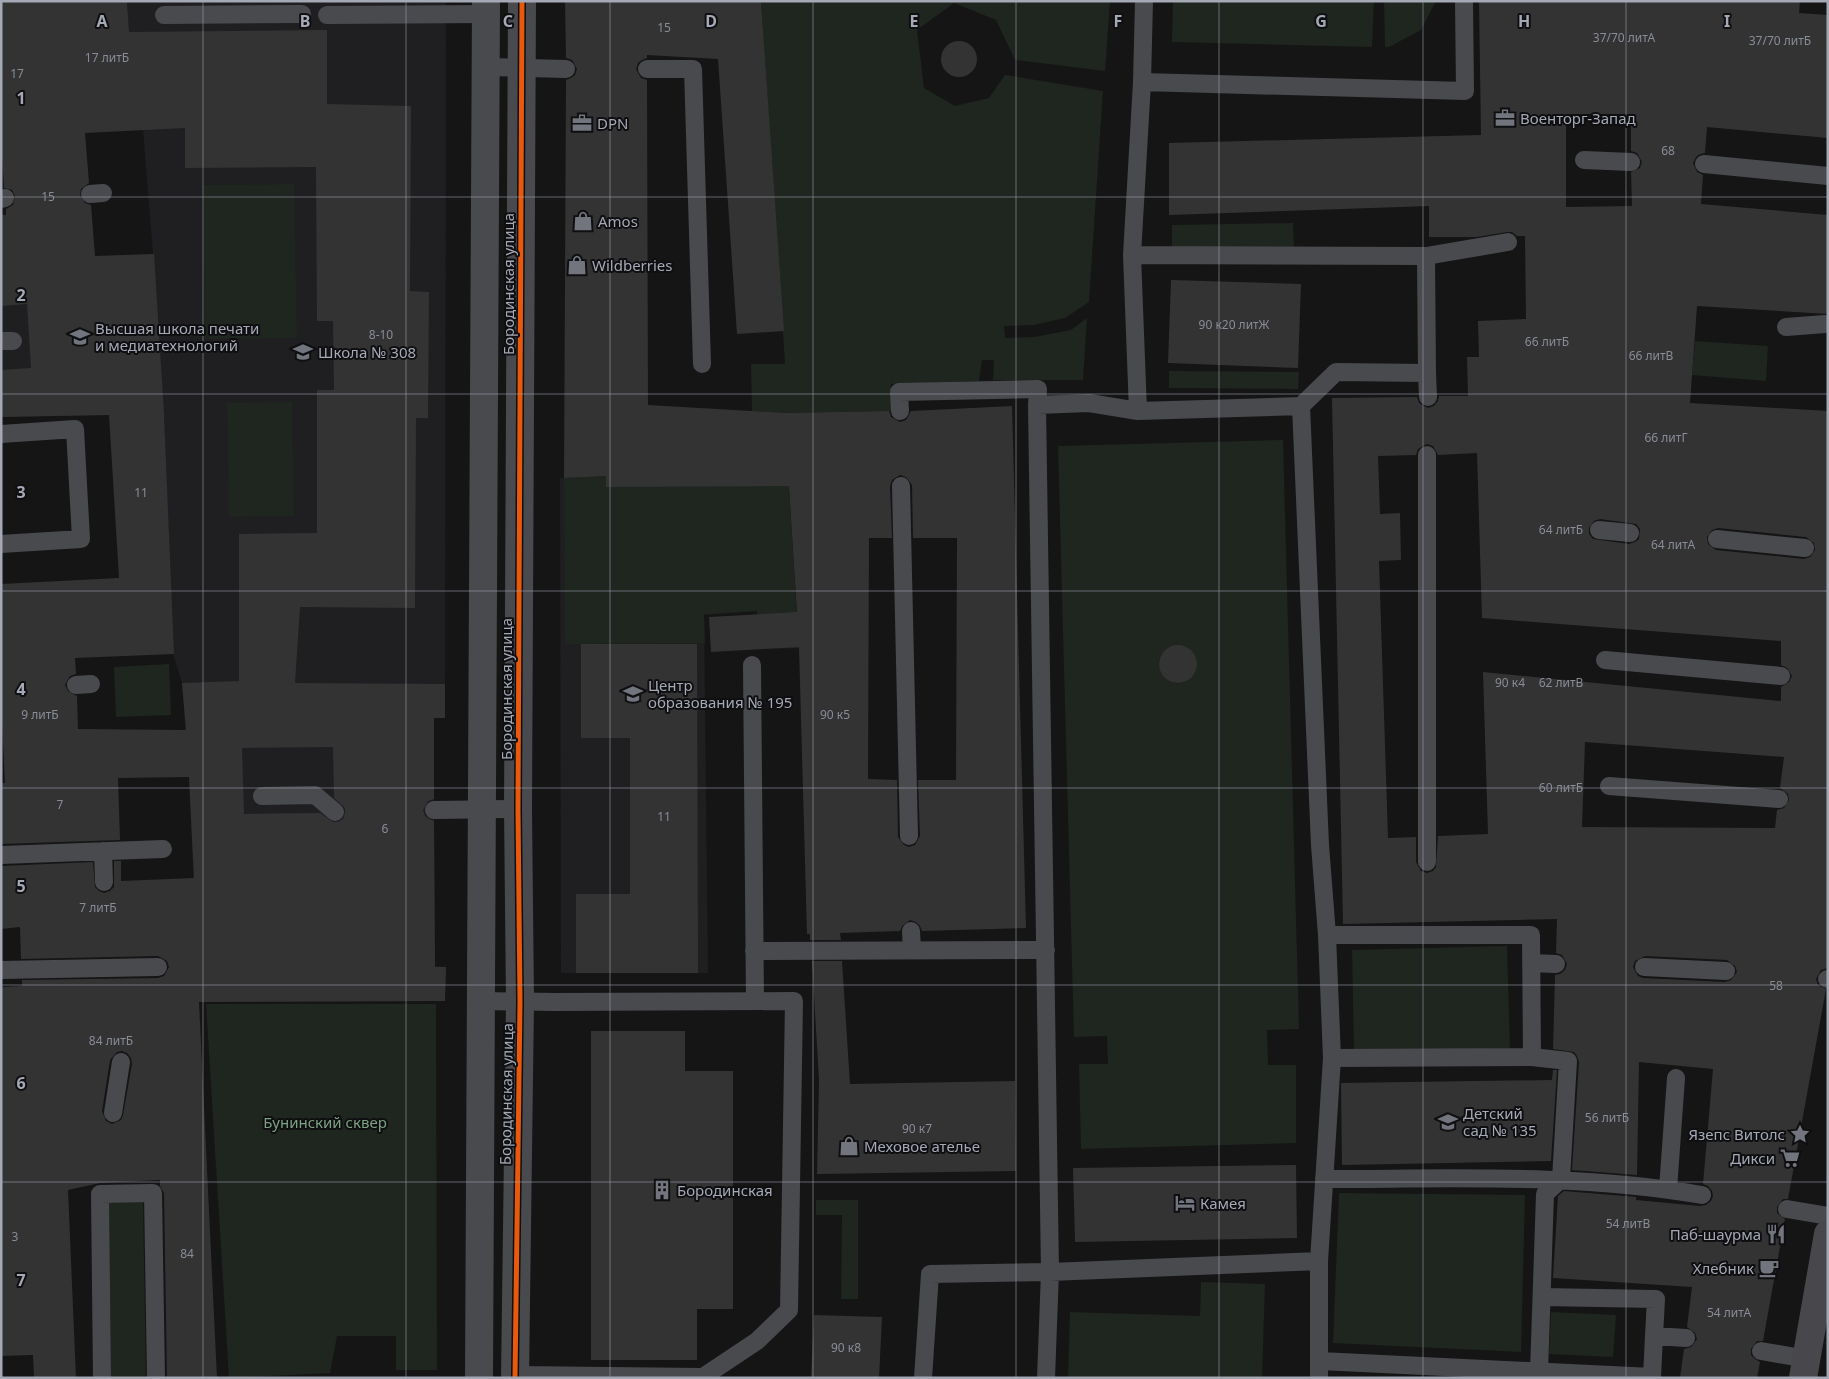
<svg xmlns="http://www.w3.org/2000/svg" width="1829" height="1379" font-family="'Noto Sans',sans-serif">
  <style>
    .built { fill: #1f1f21 }
    .green { fill: #1f251f; fill-rule: evenodd }
    .building { fill: #333334; fill-rule: evenodd }
    .lines { fill: none; stroke-linecap: round; stroke-linejoin: round }
    .service { stroke: #494a4e; stroke-width: 18 }
    .minor { stroke: #494a4e; stroke-width: 28 }
    .tertiary { stroke: #494a4e; stroke-width: 28 }
    .secondary { stroke: #48484c; stroke-width: 28 }
    .cycleway-casing { stroke: #0f0f11; stroke-width: 8 }
    .cycleway { stroke: #e8590c; stroke-width: 5 }
    .grid { fill: none; stroke: #a5a9b6; stroke-width: 1; stroke-opacity: 0.55 }
    .labels { text-anchor: middle; dominant-baseline: central; stroke-width: 4; stroke-linejoin: round; paint-order: stroke }
    .number-label { font-size: 12px; fill: #888c96 }
    .poi-label { font-size: 15px; fill: #a5a9b6; stroke: #0f0f11; text-anchor: start }
    .street-label { font-size: 15px; fill: #a5a9b6; stroke: #0f0f11 }
    .park-label { font-size: 15px; fill: #7ba281; stroke: #0f0f11 }
    .grid-label { font-size: 16px; text-anchor: middle; font-weight: bold; fill: #a5a9b6; stroke: #0f0f11; stroke-width: 4; stroke-linejoin: round; paint-order: stroke }
  </style>
  <rect width="100%" height="100%" fill="#151515"/>
  <path class="built" d="M127 1H446L445 718H434V810L435 966 446 967 445 1001 199 1002 189 777 182 683 173 654 164 414 1 417V261L153 254 143 130H134Z
    M606 476V486H789L760 649 757 611 704 615 708 973H561L560 478Z"/>
  <path class="green" d="M761 1H1110L1105 71 1015 60 996 20 954 3 917 30 924 88 955 106 989 98 1005 75 1103 91 1089 302 1065 318 1034 325 1004 326 1005 338 1034 337 1071 330 1087 318 1083 380H993L994 360H982L979 381 891 384V411L787 413 752 411 751 364H785Z
    M1173 1H1374L1372 47 1172 42Z
    M1384 1H1436L1421 30 1389 47H1385Z
    M294 184 297 338 205 339 203 185Z
    M1293 223 1294 247 1172 249V225Z
    M1695 341 1768 346 1766 381 1692 375Z
    M1169 371 1299 372 1298 389 1169 388Z
    M292 402 294 516 229 517 227 403Z
    M1283 440 1299 1029 1267 1030 1268 1065H1296V1143L1081 1149 1079 1064H1108L1107 1036 1074 1037 1058 446ZM1178 645C1181 646 1187 647 1189 649 1196 654 1199 667 1194 674 1174 700 1145 664 1167 649 1169 647 1175 646 1178 645Z
    M606 476V486H789L799 648 760 649 757 611 704 614 705 643 565 644 564 478Z
    M169 664 171 715 116 717 114 667Z
    M1507 946 1510 1048 1354 1051 1352 950Z
    M206 1004H436L437 1370H396V1336H337L330 1373 229 1378Z
    M1339 1193 1525 1195 1521 1352 1333 1343Z
    M816 1200H858V1299H841L842 1215H816Z
    M143 1201 146 1378H111L109 1202Z
    M1201 1282 1265 1284 1262 1378H1068L1070 1312 1200 1316Z
    M1551 1312 1616 1315 1613 1357 1549 1354Z"/>
  <path class="building" d="M1 1H127L129 32 327 30V104L411 106 410 291 429 292 428 418H416L415 608 300 607 295 683 445 684V718H434V799L428 801 423 810 425 816 429 819 434 821 435 967H446L445 1001 199 1002 217 1378H167L164 1193 160 1186V1180L100 1183 68 1190 76 1378H34L33 1355 1 1356V987L22 986V980L158 978 164 976 169 967 167 961 158 956 21 959 20 927 1 929V866L93 862 95 887 99 891 104 893 110 891 114 887V861H121V881L194 878 189 777 118 778 120 840 1 844V783H5L1 700V584L119 578 109 415 1 417V370L31 368 27 304 1 306V215H6V209L13 205 15 196 12 190 4 188 1 140ZM185 128V168L316 167 317 321H333L334 390H317V533L239 534V681L182 683 186 730 78 729 77 696 68 691 65 685 70 676 76 674 75 658 174 654 164 414 154 254 95 256 91 205 85 203 80 195 81 189 89 183 85 133ZM333 747 334 798 345 808V813L343 819 338 822H333L320 813 244 814 242 748ZM117 1052 122 1051 127 1053 131 1058 132 1064 123 1115 121 1120 112 1124 106 1121 102 1111 110 1060Z
    M565 1H761L784 331 737 334 718 59 647 55V58L642 60 638 63 636 69 641 78 647 80 648 405 787 413 889 411 891 417 900 422 906 420 911 411 1012 406 1026 928 922 931 920 926 916 922 910 920 902 926 900 931 840 933 841 940H810V934H807L799 647 711 652 709 617 797 612 789 486 606 487V476L564 478 566 80 571 78 575 75 577 69 572 60 566 58ZM900 475 906 477 912 485 913 538H957L956 780H918L920 836 915 845 909 847 904 845 898 837 897 780 868 779 869 538H892L890 486 892 480Z
    M1479 1H1800L1799 13 1828 15V138L1707 127 1705 153 1700 154 1696 157 1693 163 1697 172 1703 175 1701 204 1828 215V314L1697 306 1690 403 1828 411V968L1821 970 1816 979 1818 985 1826 989 1788 1199H1783L1777 1207V1213L1785 1219 1763 1341H1757L1751 1349V1355L1755 1359 1760 1362 1757 1378H1680L1684 1349 1691 1347 1697 1339 1695 1333 1687 1327 1692 1287 1553 1278 1558 1196 1564 1191 1636 1197V1200L1700 1206 1706 1205 1711 1201 1713 1196 1712 1191 1708 1186 1703 1184 1713 1069 1639 1062 1637 1175 1572 1170 1579 1062 1577 1056 1574 1052 1553 1049 1555 975 1560 974 1565 970 1567 964 1562 955 1556 953 1557 919 1343 924 1332 398 1417 397 1419 403 1428 408 1434 406 1438 401 1439 396H1468L1467 357H1479L1478 321 1526 319 1525 236H1517L1512 232H1507L1477 237H1429V206L1169 215V143L1481 135ZM1566 114H1631V151L1637 153 1642 162 1640 168 1631 172 1632 206 1566 207ZM1427 444 1433 446 1438 455 1477 453 1482 618 1781 641V665L1787 668 1792 676 1789 682 1781 687V701L1483 672 1488 834 1438 836 1436 867 1433 871 1427 873 1421 871 1416 862V837L1388 838 1379 561 1401 560 1400 513 1380 514 1378 456 1416 455 1418 449ZM1600 519 1636 524 1640 529 1639 539 1635 542 1629 544 1593 539 1589 534V528L1594 521ZM1718 528 1806 537 1814 543 1815 550 1810 557 1804 559 1716 550 1708 544 1707 537 1712 530ZM1585 742 1784 757 1780 788 1788 794 1789 800 1784 808 1777 810 1775 828 1582 827ZM1645 956 1727 960 1735 966 1737 972 1731 980 1725 982 1643 978 1638 976 1633 967 1635 961Z
    M941 59a18 18 0 1 1 36 0a18 18 0 1 1-36 0Z
    M1171 280 1301 284 1298 368 1168 363Z
    M581 644H697L698 973H576V894H630V738H581Z
    M1159 664a19 19 0 1 1 38 0a19 19 0 1 1-38 0Z
    M812 961H842L850 1084 1015 1081 1016 1171 817 1174 819 1080Z
    M591 1031H685V1071H733V1309H697V1360H591Z
    M1553 1070H1557L1551 1161 1342 1165 1341 1083 1552 1080Z
    M1296 1165 1297 1238 1075 1242 1073 1168Z
    M814 1315 882 1317 879 1378H811Z"/>
  <g class="lines">
    <path class="service" d="M164 15 302 14
      M327 15 486 14
      M485 67 566 69
      M647 69H693L702 364
      M1142 82 1465 91 1464 1
      M1584 160 1631 162
      M1704 164 1828 176
      M90 194 103 193
      M1 199 5 198
      M1132 255 1426 256 1427 373 1336 372 1301 406
      M1426 256 1508 242
      M1786 327 1825 324
      M1 341H13
      M1427 373 1428 397
      M1037 405 1089 403 1138 411 1301 406 1320 845 1327 935 1332 1058 1319 1261
      M900 411 899 392 1038 389 1037 405 1050 1272 930 1274 923 1378
      M1138 411 1132 255 1142 82 1144 1
      M1 434 75 429 81 539 1 544
      M901 486 909 836
      M1599 530 1630 533
      M1717 539 1805 548
      M1605 660 1781 676
      M752 665 755 1001
      M76 685 91 684
      M1609 786 1779 799
      M262 796 315 795 335 812
      M434 810 518 809
      M103 851 104 882
      M1 855 163 849
      M1427 862V455
      M911 931 912 950
      M1327 935H1531L1532 1057 1332 1058
      M754 951 1046 950
      M1531 963 1556 964
      M1644 967 1726 971
      M1 970 158 967
      M1827 979H1828
      M481 1001 554 1002 794 1001 789 1310 757 1341 703 1377 515 1375
      M1532 1057 1568 1061 1561 1179 1545 1194 1539 1372
      M113 1113 121 1062
      M1324 1179C1450 1179 1577 1173 1702 1195
      M1668 1189 1676 1078
      M1787 1209 1828 1216
      M1542 1297 1656 1299 1654 1336
      M1761 1351 1807 1359
      M1320 1361 1652 1377 1654 1336 1686 1338
      M102 1378 100 1194 153 1193 156 1378
      M1046 1378 1050 1272 1319 1261V1378"/>
    <path class="minor" d="M479 1378 486 1"/>
    <path class="tertiary" d="M515 1378 520 1002 518 809 522 1"/>
    <path class="secondary" d="M1803 1378 1828 1234"/>
    <defs>
      <path id="cycleway" d="M515 1378 520 1002 518 809 522 1"/>
    </defs>
    <use href="#cycleway" class="cycleway-casing"/>
    <use href="#cycleway" class="cycleway"/>
  </g>
  <path class="grid" d="M203 1V1378M406 1V1378M610 1V1378M813 1V1378M1016 1V1378M1219 1V1378M1423 1V1378M1626 1V1378M1 197H1828M1 394H1828M1 591H1828M1 788H1828M1 985H1828M1 1182H1828"/>
  <defs>
    <symbol id="office-bare" viewBox="-9 -9 18 18"><path d="M-6-3h4V-5.5h4V-3h4V5H-6ZM-1-4.5V-3h2v-1.5ZM-6 0V1H6V0Z" fill="#73757e" stroke="#0f0f11" stroke-width="2.5" paint-order="stroke"/></symbol>
    <symbol id="shop-bare" viewBox="-9 -9 18 18"><path d="M-5-2.5h2.3a2.7 3.5 0 0 1 5.4 0H5L5.5 6h-11ZM-1.5-2.5h3a1.5 2.3 0 0 0-3 0Z" fill="#73757e" stroke="#0f0f11" stroke-width="2.5" paint-order="stroke"/></symbol>
    <symbol id="university-bare" viewBox="-9 -9 18 18"><path d="M0-5L7-2L0 1L-7-2ZM-4 1L0 2.5L4 1V4Q0 6-4 4Z" fill="#73757e" stroke="#0f0f11" stroke-width="2.5" paint-order="stroke"/></symbol>
    <symbol id="school-bare" viewBox="-9 -9 18 18"><path d="M0-5L7-2L0 1L-7-2ZM-4 1L0 2.5L4 1V4Q0 6-4 4Z" fill="#73757e" stroke="#0f0f11" stroke-width="2.5" paint-order="stroke"/></symbol>
    <symbol id="sight-bare" viewBox="-9 -9 18 18"><path d="M0-6L1.8-2.2L6-1.7L2.9 1.2L3.7 5.4L0 3.3L-3.7 5.4L-2.9 1.2L-6-1.7L-1.8-2.2Z" fill="#73757e" stroke="#0f0f11" stroke-width="2.5" paint-order="stroke"/></symbol>
    <symbol id="supermarket-bare" viewBox="-9 -9 18 18"><path d="M-6-5.5h2.5l.6 2H6L4.5 2H-2.5L-4.4-4H-6ZM-1.5 3.2a1.3 1.3 0 1 0 .1 0ZM3 3.2a1.3 1.3 0 1 0 .1 0Z" fill="#73757e" stroke="#0f0f11" stroke-width="2.5" paint-order="stroke"/></symbol>
    <symbol id="building-bare" viewBox="-9 -9 18 18"><path d="M-4-6H4V6H1V3H-1V6H-4ZM-2.5-4.3h1.7v1.8h-1.7ZM.8-4.3h1.7v1.8H.8ZM-2.5-1h1.7V.8h-1.7ZM.8-1h1.7V.8H.8Z" fill="#73757e" stroke="#0f0f11" stroke-width="2.5" paint-order="stroke"/></symbol>
    <symbol id="hotel-bare" viewBox="-9 -9 18 18"><path d="M-6-4.5h1.5V1H6V5H4.5V3h-9V5H-6ZM-4 0a1.8 1.8 0 1 1 3.6 0ZM.5 0V-2.5h3Q6-2.5 6 0Z" fill="#73757e" stroke="#0f0f11" stroke-width="2.5" paint-order="stroke"/></symbol>
    <symbol id="restaurant-bare" viewBox="-9 -9 18 18"><path d="M-5-6h1v4h1v-4h1v4h1v-4h1v5L-1.5 .5V6h-2V.5L-5-1ZM5-6V6H3V1.5H1.5Q1.5-4 5-6Z" fill="#73757e" stroke="#0f0f11" stroke-width="2.5" paint-order="stroke"/></symbol>
    <symbol id="cafe-bare" viewBox="-9 -9 18 18"><path d="M-5.5-4.5H6V0H3Q3 3.5 0 3.5H-2.5Q-5.5 3.5-5.5 0ZM3-3.2v2h1.7v-2ZM-6 4.5H4V6H-6Z" fill="#73757e" stroke="#0f0f11" stroke-width="2.5" paint-order="stroke"/></symbol>
  </defs>
  <g fill-rule="evenodd">
    <use href="#office-bare" x="1491" y="104" width="28" height="28"/>
    <use href="#office-bare" x="568" y="109" width="28" height="28"/>
    <use href="#shop-bare" x="569" y="207" width="28" height="28"/>
    <use href="#shop-bare" x="563" y="251" width="28" height="28"/>
    <use href="#university-bare" x="66" y="323" width="28" height="28"/>
    <use href="#school-bare" x="289" y="338" width="28" height="28"/>
    <use href="#school-bare" x="619" y="680" width="28" height="28"/>
    <use href="#school-bare" x="1434" y="1108" width="28" height="28"/>
    <use href="#sight-bare" x="1786" y="1120" width="28" height="28"/>
    <use href="#shop-bare" x="835" y="1132" width="28" height="28"/>
    <use href="#supermarket-bare" x="1776" y="1144" width="28" height="28"/>
    <use href="#building-bare" x="648" y="1176" width="28" height="28"/>
    <use href="#hotel-bare" x="1171" y="1189" width="28" height="28"/>
    <use href="#restaurant-bare" x="1762" y="1220" width="28" height="28"/>
    <use href="#cafe-bare" x="1755" y="1254" width="28" height="28"/>
  </g>
  <g class="labels">
    <g class="number-label">
      <text x="664" y="27">15</text>
      <text x="1624" y="37">37/70 литА</text>
      <text x="1780" y="40">37/70 литБ</text>
      <text x="107" y="57">17 литБ</text>
      <text x="17" y="73">17</text>
      <text x="1668" y="150">68</text>
      <text x="48" y="196">15</text>
      <text x="1234" y="324">90 к20 литЖ</text>
      <text x="381" y="334">8-10</text>
      <text x="1547" y="341">66 литБ</text>
      <text x="1651" y="355">66 литВ</text>
      <text x="1666" y="437">66 литГ</text>
      <text x="141" y="492">11</text>
      <text x="1561" y="529">64 литБ</text>
      <text x="1673" y="544">64 литА</text>
      <text x="1510" y="682">90 к4</text>
      <text x="1561" y="682">62 литВ</text>
      <text x="40" y="714">9 литБ</text>
      <text x="835" y="714">90 к5</text>
      <text x="1561" y="787">60 литБ</text>
      <text x="60" y="804">7</text>
      <text x="664" y="816">11</text>
      <text x="385" y="828">6</text>
      <text x="98" y="907">7 литБ</text>
      <text x="1776" y="985">58</text>
      <text x="111" y="1040">84 литБ</text>
      <text x="1607" y="1117">56 литБ</text>
      <text x="917" y="1128">90 к7</text>
      <text x="1628" y="1223">54 литВ</text>
      <text x="15" y="1236">3</text>
      <text x="187" y="1253">84</text>
      <text x="1729" y="1312">54 литА</text>
      <text x="846" y="1347">90 к8</text>
    </g>
    <g class="poi-label">
      <text x="1520" y="118">Военторг-Запад</text>
      <text x="597" y="123">DPN</text>
      <text x="598" y="221">Amos</text>
      <text x="592" y="265">Wildberries</text>
      <text x="95" y="328">Высшая школа печати<tspan x="95" dy="17">и медиатехнологий</tspan></text>
      <text x="318" y="352">Школа № 308</text>
      <text x="648" y="685">Центр<tspan x="648" dy="17">образования № 195</tspan></text>
      <text x="1463" y="1113">Детский<tspan x="1463" dy="17">сад № 135</tspan></text>
      <text x="1785" y="1134" text-anchor="end">Язепс Витолс</text>
      <text x="864" y="1146">Меховое ателье</text>
      <text x="1775" y="1158" text-anchor="end">Дикси</text>
      <text x="677" y="1190">Бородинская</text>
      <text x="1200" y="1203">Камея</text>
      <text x="1761" y="1234" text-anchor="end">Паб-шаурма</text>
      <text x="1754" y="1268" text-anchor="end">Хлебник</text>
    </g>
    <g class="street-label">
      <text transform="translate(508 284) rotate(-90)">Бородинская улица</text>
      <text transform="translate(506 689) rotate(-90)">Бородинская улица</text>
      <text transform="translate(506 1094) rotate(-89)">Бородинская улица</text>
    </g>
    <g class="park-label">
      <text x="325" y="1122">Бунинский сквер</text>
    </g>
  </g>
  <g class="grid-label">
    <text x="102" y="27">A</text>
    <text x="305" y="27">B</text>
    <text x="508" y="27">C</text>
    <text x="711" y="27">D</text>
    <text x="914" y="27">E</text>
    <text x="1118" y="27">F</text>
    <text x="1321" y="27">G</text>
    <text x="1524" y="27">H</text>
    <text x="1727" y="27">I</text>
    <text x="21" y="104">1</text>
    <text x="21" y="301">2</text>
    <text x="21" y="498">3</text>
    <text x="21" y="695">4</text>
    <text x="21" y="892">5</text>
    <text x="21" y="1089">6</text>
    <text x="21" y="1286">7</text>
  </g>
  <rect width="1829" height="1379" fill="none" stroke="#a5a9b6" stroke-width="5"/>
</svg>
